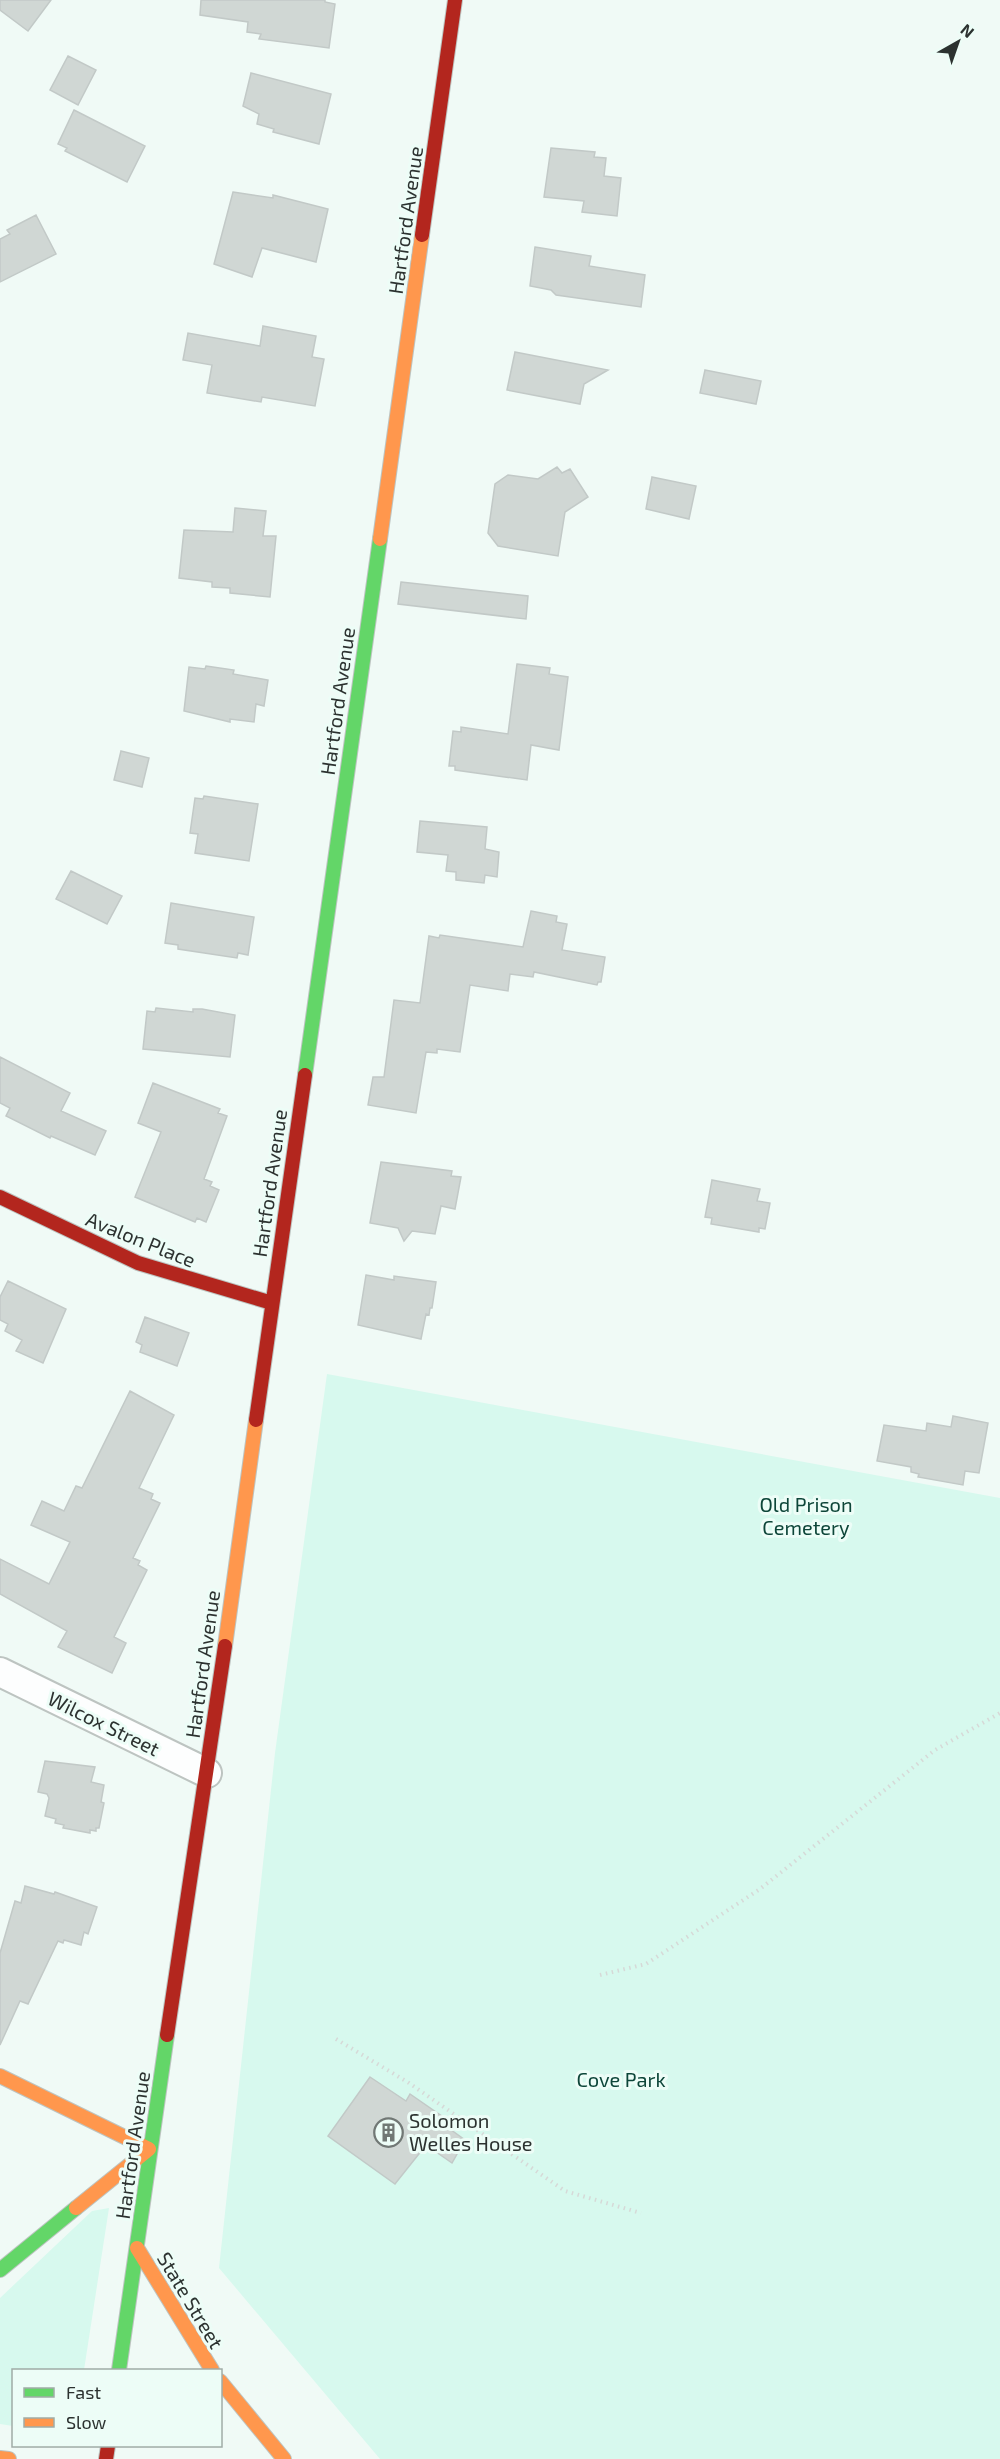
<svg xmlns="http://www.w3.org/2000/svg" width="1000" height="2459" font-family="'Exo 2',sans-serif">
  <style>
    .green { fill: #d7f9ee }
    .building { fill: #d0d7d4; stroke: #c2c9c7; stroke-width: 1.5 }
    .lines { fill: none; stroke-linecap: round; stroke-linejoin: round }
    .street-casing { stroke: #bdc4c1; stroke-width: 32 }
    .fast-casing { stroke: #bdc4c1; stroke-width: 16 }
    .slow-casing { stroke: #bdc4c1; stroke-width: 16 }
    .jam-casing { stroke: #bdc4c1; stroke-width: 16 }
    .path { stroke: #d6d9d7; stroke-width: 4; stroke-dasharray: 1.5 4.5; stroke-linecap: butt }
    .street { stroke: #fdfefe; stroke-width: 28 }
    .fast { stroke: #63d668; stroke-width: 14 }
    .slow { stroke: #ff974d; stroke-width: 14 }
    .jam { stroke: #b3261e; stroke-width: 14 }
    .labels { text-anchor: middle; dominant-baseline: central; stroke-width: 6; stroke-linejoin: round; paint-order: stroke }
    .street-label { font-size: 20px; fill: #2c3230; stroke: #edfdf7 }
    .park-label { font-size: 20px; fill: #0d4639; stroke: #edfdf7 }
    .poi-label { font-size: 20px; fill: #2c3230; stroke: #edfdf7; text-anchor: start }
  </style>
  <rect width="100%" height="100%" fill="#f0faf6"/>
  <path class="green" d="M327 1374 1000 1498V2459H380L219 2268 275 1753Z
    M109 2208 84 2370H14L13 2426 0 2424V2298L92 2211Z"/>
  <path class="building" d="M0 0H51L28 31 0 10Z
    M201 0H325V2L335 4 329 48 259 39 261 34 247 32 248 22 200 15Z
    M68 56 96 70 78 105 50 90Z
    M251 73 331 94 319 144 273 132 274 129 257 124 259 114 243 106Z
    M74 110 145 146 127 182 65 151 67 148 58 144Z
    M551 148 595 152 594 157 606 158 604 176 621 178 617 216 582 212 584 201 544 197Z
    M233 192 273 198V195L328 209 316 262 262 248 252 277 214 264Z
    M36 215 56 254 0 282V239L10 234 7 230Z
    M535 247 591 256 589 266 645 275 641 307 556 295 551 290 530 286Z
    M263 326 316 336 312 357 324 359 315 406 262 397 261 402 207 393 212 365 183 360 188 333 260 346Z
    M515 352 608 370 584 384 580 404 507 390Z
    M705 370 761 381 756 404 700 393Z
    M557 467 562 473 570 469 588 497 565 512 558 556 498 546 488 533 495 484 508 475 538 479Z
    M652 477 696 486 689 519 646 509Z
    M235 508 266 511 263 536H276L270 597 230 593V588L212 587V582L179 578 184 530 233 532Z
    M401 582 528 596 526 619 398 604Z
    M517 664 550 668 549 674 568 677 559 750 531 745 527 780 455 770V766H449L453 731 461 732V727L508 734Z
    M206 666 234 670 233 674 268 680 264 706 256 704 254 722 230 719V722L184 711 189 667 205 669Z
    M121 751 149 758 142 787 114 780Z
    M204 796 258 804 249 861 195 853 198 834 190 833 195 798 203 799Z
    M420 821 487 827 485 849 499 852 497 877 485 875 484 883 456 880V872L446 871 448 855 417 852Z
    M71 871 122 896 107 924 56 899Z
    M171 903 254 917 248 955 238 953 237 958 178 949V945L165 943Z
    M531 911 557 916 556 922 567 924 562 950 605 957 601 982H598L597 985 534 972 533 977 510 974 508 991 470 985 460 1052 437 1049V1053L426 1052 416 1113 368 1105 373 1077H384L394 1000 420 1003 429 936 439 938 440 935 523 947Z
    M156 1008 193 1012V1009H202L235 1015 230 1057 143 1049 147 1011 155 1012Z
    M0 1057 70 1093 61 1111 106 1131 95 1155 51 1136 50 1138 6 1116 10 1108 0 1103Z
    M153 1083 220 1109 218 1113 227 1116 204 1179 212 1182 210 1186 219 1190 206 1222 197 1218 195 1222 135 1197 161 1132 138 1123Z
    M381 1162 452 1171 451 1176 461 1177 455 1209 441 1206 435 1234 412 1231 404 1241 398 1228 370 1223Z
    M712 1180 760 1189 757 1201 770 1203 765 1229 759 1228V1232L711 1224 712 1218 705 1217Z
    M366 1275 394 1280V1276L436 1282 432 1308H430L429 1315 426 1314 421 1339 358 1325Z
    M8 1281 66 1309 43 1363 16 1351 22 1340 5 1331 8 1324 0 1320V1297Z
    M145 1317 189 1333 177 1366 140 1352 142 1345 136 1342Z
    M130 1391 174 1415 139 1488 153 1494 151 1499 160 1503 133 1558 140 1561 138 1565 147 1570 114 1637 126 1643 112 1673 58 1647 67 1631 0 1594V1559L49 1584 70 1542 31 1525 42 1501 64 1511 76 1486 82 1488Z
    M953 1416 988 1423 979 1473 965 1471 963 1485 918 1477 919 1474 911 1472V1467L877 1461 884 1425 926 1431 927 1423 951 1427Z
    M45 1761 95 1767 91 1782 104 1785 101 1802 104 1803 99 1828H96V1831L90 1830V1833L63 1828 64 1825 55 1823 56 1819 45 1816 49 1798 47 1794 38 1792Z
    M25 1886 54 1894 55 1892 97 1907 88 1934 84 1932 81 1945 64 1940 63 1943 58 1941 28 2004 20 2001 0 2045V1953L15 1901 21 1903Z
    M370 2077 406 2101 410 2094 446 2119 443 2124 465 2140 452 2163 426 2145 395 2184 328 2136Z"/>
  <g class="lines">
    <defs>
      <path id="street" d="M0 1672 207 1773"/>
      <path id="fast" d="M305 1075 380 539
        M0 2270 76 2208
        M119 2370 167 2035"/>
      <path id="slow" d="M380 539 422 235
        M225 1646 256 1420
        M0 2076 149 2149 76 2208
        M137 2248 212 2370
        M220 2381 284 2459
        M0 2458 9 2459"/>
      <path id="jam" d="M422 235 455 0
        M0 1197 138 1263 272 1303
        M256 1420 305 1075
        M167 2035 225 1646
        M106 2459 108 2446"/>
    </defs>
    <use href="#street" class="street-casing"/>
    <use href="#fast" class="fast-casing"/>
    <use href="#slow" class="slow-casing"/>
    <use href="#jam" class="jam-casing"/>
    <path class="path" d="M600 1975 646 1964 760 1889 935 1750 1000 1713
      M336 2039 409 2083 565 2191 641 2213"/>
    <use href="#street" class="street"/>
    <use href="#fast" class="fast"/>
    <use href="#slow" class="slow"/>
    <use href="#jam" class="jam"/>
  </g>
  <defs>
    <symbol id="building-ring" viewBox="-11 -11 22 22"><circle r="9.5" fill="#edfdf7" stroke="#717875" stroke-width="1.5"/><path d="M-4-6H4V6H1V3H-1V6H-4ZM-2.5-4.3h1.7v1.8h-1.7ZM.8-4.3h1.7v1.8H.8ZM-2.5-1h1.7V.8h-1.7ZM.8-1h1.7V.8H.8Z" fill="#717875"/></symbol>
  </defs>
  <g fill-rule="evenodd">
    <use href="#building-ring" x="372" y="2116" width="33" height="33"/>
  </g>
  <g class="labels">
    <g class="street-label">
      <text transform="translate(405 220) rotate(-82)">Hartford Avenue</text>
      <text transform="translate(337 701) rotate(-82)">Hartford Avenue</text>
      <text transform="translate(269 1183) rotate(-82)">Hartford Avenue</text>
      <text transform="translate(141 1239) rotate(22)">Avalon Place</text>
      <text transform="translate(202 1664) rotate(-82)">Hartford Avenue</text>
      <text transform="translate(104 1723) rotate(26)">Wilcox Street</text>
      <text transform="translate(132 2145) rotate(-82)">Hartford Avenue</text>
      <text transform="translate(191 2300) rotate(59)">State Street</text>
    </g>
    <g class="park-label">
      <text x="806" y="1504">Old Prison<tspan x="806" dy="23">Cemetery</tspan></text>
      <text x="621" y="2079">Cove Park</text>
    </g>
    <g class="poi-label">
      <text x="409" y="2120">Solomon<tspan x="409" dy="23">Welles House</tspan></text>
    </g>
  </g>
  <rect x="12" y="2369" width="210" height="78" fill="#edfdf7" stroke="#a0aca7" stroke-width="1.5"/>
  <rect x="24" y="2388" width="30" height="9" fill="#63d668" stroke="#a0aca7" stroke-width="1.5"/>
  <text x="66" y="2399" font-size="18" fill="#2c3230">Fast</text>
  <rect x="24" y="2418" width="30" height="9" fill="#ff974d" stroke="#a0aca7" stroke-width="1.5"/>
  <text x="66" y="2429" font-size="18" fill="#2c3230">Slow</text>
  <g transform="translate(958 42) rotate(40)" stroke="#edfdf7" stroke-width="4.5" paint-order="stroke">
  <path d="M0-4.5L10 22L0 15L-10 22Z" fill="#2c3230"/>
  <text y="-9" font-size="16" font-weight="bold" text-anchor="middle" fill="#2c3230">N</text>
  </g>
</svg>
